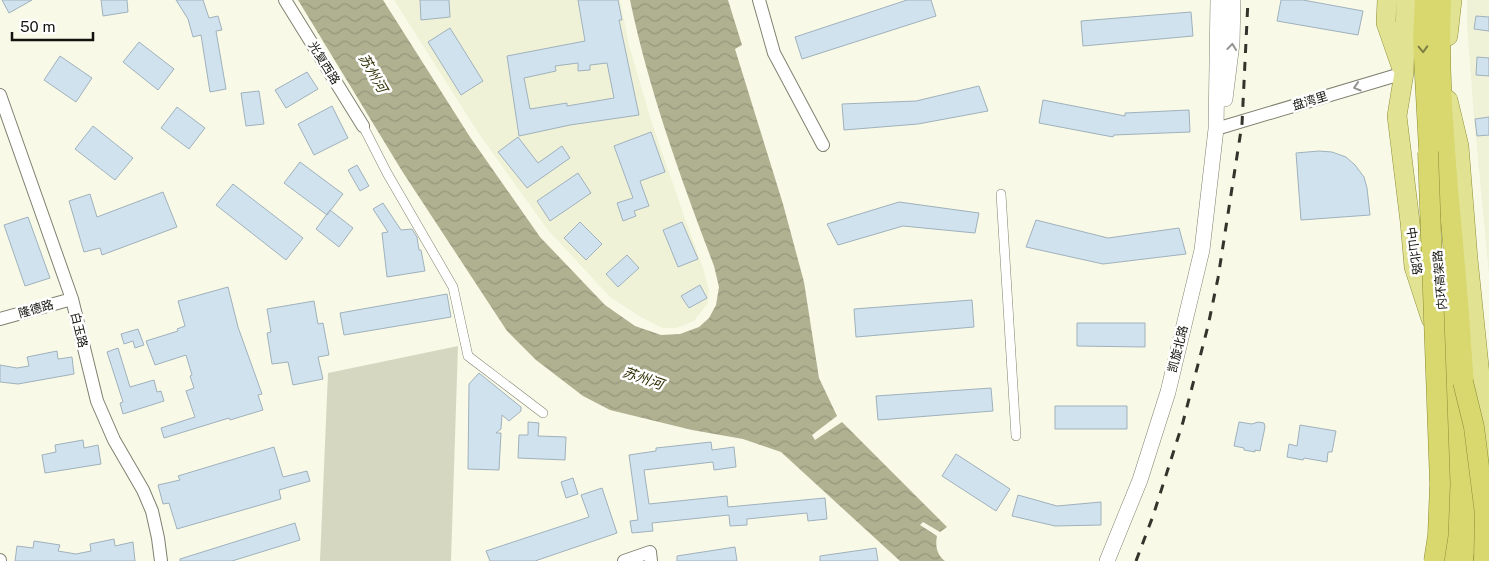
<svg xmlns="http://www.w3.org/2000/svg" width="1489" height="561" font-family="'Public Sans','Noto Sans SC',sans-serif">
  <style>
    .built { fill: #f0f2d7 }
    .park { fill: #d6d7c0 }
    .water { fill: url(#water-waves) }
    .building { fill: #d0e2ee; stroke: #a0b1bc; fill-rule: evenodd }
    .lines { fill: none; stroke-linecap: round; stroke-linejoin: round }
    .pedestrian-casing { stroke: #808171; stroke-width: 10 }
    .minor-casing { stroke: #808171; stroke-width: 14 }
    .tertiary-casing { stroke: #808171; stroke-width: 16 }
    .primary-casing { stroke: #8d8d35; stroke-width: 20 }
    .trunk-casing { stroke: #8d8d35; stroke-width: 21 }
    .pedestrian { stroke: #fff; stroke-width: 9 }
    .minor { stroke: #fff; stroke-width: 12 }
    .tertiary { stroke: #fff; stroke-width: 15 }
    .primary { stroke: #e2e293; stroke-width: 19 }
    .trunk { stroke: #d8d86f; stroke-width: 20 }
    .rail { stroke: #34342c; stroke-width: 3; stroke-dasharray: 9 9; stroke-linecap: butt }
    .trunk-bridge-casing { stroke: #8d8d35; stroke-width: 21; stroke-linecap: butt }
    .trunk-bridge { stroke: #d8d86f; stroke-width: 20 }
    .oneway { stroke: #959592 }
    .oneway2 { stroke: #7f7f43 }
    .labels { text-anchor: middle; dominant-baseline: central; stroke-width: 5; stroke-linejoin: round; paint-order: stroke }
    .street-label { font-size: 12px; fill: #13130d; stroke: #fff }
    .water-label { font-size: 14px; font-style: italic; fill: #313106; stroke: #fff }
  </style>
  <defs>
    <pattern id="water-waves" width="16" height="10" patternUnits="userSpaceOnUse" patternTransform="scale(1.25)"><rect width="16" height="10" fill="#b0b191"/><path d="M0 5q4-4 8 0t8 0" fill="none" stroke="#96977c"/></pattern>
  </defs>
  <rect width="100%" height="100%" fill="#f8fae7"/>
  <path class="built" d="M394 0H620L629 45 651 120 683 213 703 268 709 290 708 303 694 321 677 328H662L639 316 610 297 547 229 479 134Z
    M1467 0H1489V276L1474 117 1467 25Z"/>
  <path class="park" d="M458 346 451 561H320L328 373Z"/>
  <path class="water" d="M298 0H383L470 137 540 237 605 305 635 326 661 335 680 334 699 327 709 318 716 305 719 287 714 266C681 179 649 91 630 0H728L742 45 735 49 783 204 804 282 819 378 837 416 812 435 815 440 842 422 947 527 940 532 923 522 920 525 937 536C935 546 937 555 945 561H900L781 452 743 439 692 430 610 410 583 396 536 360 507 331 402 171Z"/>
  <path class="building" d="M2 0H32L9 13Z
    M101 0H127L128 12 103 16Z
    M176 0H203L209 18 218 16 222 30 216 31 226 89 210 92 201 35 193 37 188 19Z
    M420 0H449L450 17 421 20Z
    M578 0H618L622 20H619L639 115 570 125 519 136 507 56 585 41ZM578 63V71L590 70V65L607 63 614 98 567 106V103L530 109 524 78 556 71 555 66Z
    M907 0H931L936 16 802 59 795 37Z
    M1281 0H1303L1363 11 1358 35 1277 21Z
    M1191 12 1193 36 1083 46 1081 21Z
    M1476 16 1489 17V31L1474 29Z
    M450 28 483 81 461 95 428 42Z
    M139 42 174 69 158 90 123 62Z
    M60 56 92 78 76 102 44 80Z
    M1477 57 1489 58V76L1476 75Z
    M307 72 318 89 286 108 275 90Z
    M979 86 988 111 918 124 844 130 842 104 916 101Z
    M259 91 264 124 246 126 241 93Z
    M1043 100 1125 116V113L1189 110 1190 132 1114 135 1113 137 1039 123Z
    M332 106 348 138 314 155 298 124Z
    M177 107 205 128 189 149 161 128Z
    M1489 117V135L1477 136 1475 119Z
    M93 126 133 158 115 180 75 149Z
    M651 132 665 172 640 181 649 206 634 211 636 216 623 221 617 203 633 198 614 146Z
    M518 137 538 163 562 146 570 158 527 188 498 152Z
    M1319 151 1332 152 1346 157 1355 165 1364 177 1367 188 1370 215 1301 220 1296 153Z
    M300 162 343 194 327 215 284 183Z
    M357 165 369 186 360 191 348 170Z
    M578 173 591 193 550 221 537 201Z
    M233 184 303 238 286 260 216 205Z
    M163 192 177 227 102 255 100 248 84 252 69 201 90 194 97 217Z
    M899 202 979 213 975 233 903 226 838 245 827 224Z
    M383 203 401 230 412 229 417 237 419 250H421L425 271 387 277 382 233 388 232 373 209Z
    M330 210 353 228 339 247 316 229Z
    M28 217 50 278 25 286 4 225Z
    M1036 220 1108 238 1179 228 1186 254 1103 264 1026 247Z
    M580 222 602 244 586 260 564 238Z
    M682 222 698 259 678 267 663 230Z
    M627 255 639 268 618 287 606 274Z
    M700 285 707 298 689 308 681 296Z
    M228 287 238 327 262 394 258 395 263 410 230 420 229 418 164 438 161 428 195 417 186 391 194 388 190 376 192 375 186 355 155 365 146 341 178 331 177 329 185 326 178 301Z
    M447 294 451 317 344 335 340 313Z
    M972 300 974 327 856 337 854 309Z
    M314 301 318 324 323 323 329 355 318 357 323 379 293 385 288 362 272 364 267 333 271 332 267 309Z
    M1077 323H1145V347L1077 346Z
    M138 329 144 345 135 348 133 341 124 344 121 334Z
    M118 348 130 387 154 380 157 392 161 391 164 401 123 414 120 403 123 402 107 352Z
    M57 351 58 359 72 357 74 374 18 384 0 382V365L17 368 29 366 27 357Z
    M479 373 521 407V411L509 421 502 415 501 429 496 433H501L499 470 468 469 469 384Z
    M991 388 993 411 878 420 876 396Z
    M1055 406H1127V429H1055Z
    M528 422 539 423 538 436 566 437 565 460 518 458 519 435H528Z
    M1239 422 1252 424 1258 422 1264 423 1265 427 1260 451 1255 450V452L1244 450V448L1234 446Z
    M1300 425 1336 431 1332 452H1328L1327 462 1304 458 1303 460 1287 457 1289 444 1297 446Z
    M83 440 84 448 98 445 101 464 45 473 42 455 56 452 55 445Z
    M711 442 712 450 734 447 736 467 714 470 713 462 644 470 649 504 727 496 728 507 825 498 827 519 808 521 807 513 747 519V525L730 526 729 515 652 523 653 531 632 533 630 521 638 520 629 455 656 451V448Z
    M274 447 283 477 307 471 310 481 279 490 281 499 177 529 169 503 163 504 158 485 180 480 178 476Z
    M956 454 1010 489 996 511 942 476Z
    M573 478 578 494 566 498 561 482Z
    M602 488 617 533 535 561H490L486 551 589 517 581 495Z
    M1018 495 1057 506 1101 502V525L1055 526 1012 516Z
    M295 523 300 540 232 561H180V559Z
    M114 539 115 546 133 542 135 561H15L17 546 33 548 34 541 60 545 58 551 76 554 91 551 90 544Z
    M735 547 737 561H677V556Z
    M876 548 878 561H820V556Z"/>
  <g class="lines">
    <defs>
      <path id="pedestrian" d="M363 126 387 173 453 287 468 356 543 413
        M1001 194 1016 436"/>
      <path id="minor" d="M285 0 363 126
        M759 0 774 53 823 145
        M0 95 72 299 97 401 114 440 143 490 152 511 158 538 161 561
        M1216 129 1404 73
        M0 319 72 299
        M0 560V561
        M624 561 650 552 651 561"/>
      <path id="tertiary" d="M1225 99 1232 43 1233 0
        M1107 561 1140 480 1168 392 1202 250 1216 129 1218 0"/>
      <path id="primary" d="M1387 0 1386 23 1401 66
        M1406 0 1404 73 1397 116 1410 222 1414 267 1431 319
        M1448 36 1452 0
        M1448 100 1459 146 1468 259 1486 434V470"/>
      <path id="trunk" d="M1425 0 1423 39 1430 168
        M1441 0C1438 64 1443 126 1448 190 1455 262 1461 333 1465 406 1467 457 1470 509 1463 561
        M1441 291C1450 378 1460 475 1447 561"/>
    </defs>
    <use href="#pedestrian" class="pedestrian-casing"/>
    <use href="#minor" class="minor-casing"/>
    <use href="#tertiary" class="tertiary-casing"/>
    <use href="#primary" class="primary-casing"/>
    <use href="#trunk" class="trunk-casing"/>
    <use href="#pedestrian" class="pedestrian"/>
    <use href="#minor" class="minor"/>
    <use href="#tertiary" class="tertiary"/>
    <use href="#primary" class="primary"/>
    <use href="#trunk" class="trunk"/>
    <path class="rail" d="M1136 561 1153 516 1183 422 1208 326 1218 278 1242 124 1248 0"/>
    <defs>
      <path id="trunk-bridge" d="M1428 152 1440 484 1438 535 1434 561
        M1463 382 1474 427 1485 514 1484 561"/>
    </defs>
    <use href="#trunk-bridge" class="trunk-bridge-casing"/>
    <use href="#trunk-bridge" class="trunk-bridge"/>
  </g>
  <defs><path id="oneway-chevron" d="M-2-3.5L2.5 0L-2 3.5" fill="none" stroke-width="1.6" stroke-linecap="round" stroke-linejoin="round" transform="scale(1.25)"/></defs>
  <g class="oneway">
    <use href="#oneway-chevron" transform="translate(1232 47) rotate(-84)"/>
    <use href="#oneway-chevron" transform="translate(1357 87) rotate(163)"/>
  </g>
  <use class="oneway2" href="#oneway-chevron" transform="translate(1423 49) rotate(88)"/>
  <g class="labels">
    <g class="street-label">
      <text transform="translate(324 63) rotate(58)">光复西路</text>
      <text transform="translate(1310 101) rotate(-17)">盘湾里</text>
      <text transform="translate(1414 251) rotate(82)">中山北路</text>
      <text transform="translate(1440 280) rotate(-95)">内环高架路</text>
      <text transform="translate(36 309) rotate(-16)">隆德路</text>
      <text transform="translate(79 330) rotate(76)">白玉路</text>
      <text transform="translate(1178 349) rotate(-76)">凯旋北路</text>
    </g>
    <g class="water-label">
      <text transform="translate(373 73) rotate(60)">苏州河</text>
      <text transform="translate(643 378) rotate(19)">苏州河</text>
    </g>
  </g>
  <path d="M12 32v8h81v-8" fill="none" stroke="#13130d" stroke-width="2.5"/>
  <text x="20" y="32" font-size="15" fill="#13130d" stroke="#ffffff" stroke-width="4" paint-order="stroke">50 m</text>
</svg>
